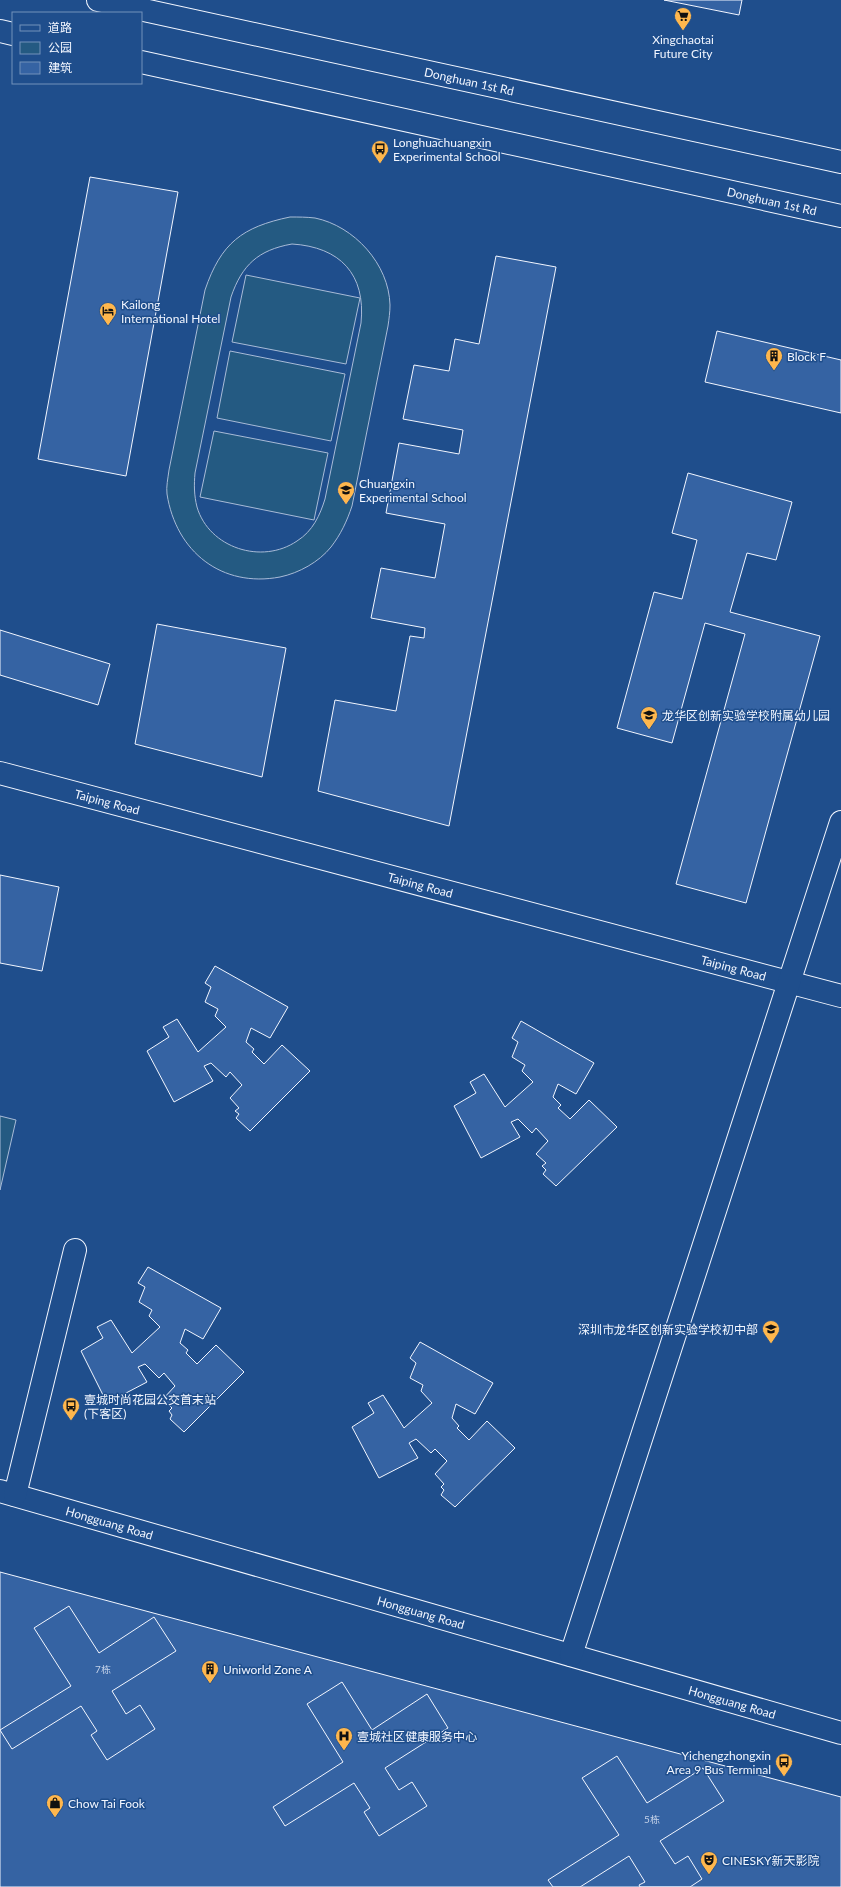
<svg xmlns="http://www.w3.org/2000/svg" width="841" height="1887" font-family="Lato,'Noto Sans SC',sans-serif">
  <style>
    .green { fill: #245a82; stroke: #a8bbd7; fill-rule: evenodd }
    .building { fill: #3563a3; stroke: #f2f6ff }
    .lines { fill: none; stroke-linecap: round; stroke-linejoin: round }
    .minor-casing { stroke: #f2f6ff; stroke-width: 24 }
    .major-casing { stroke: #f2f6ff; stroke-width: 24 }
    .minor { stroke: #1f4e8c; stroke-width: 22 }
    .major { stroke: #1f4e8c; stroke-width: 22 }
    .labels { text-anchor: middle; dominant-baseline: central; stroke-width: 3; stroke-linejoin: round; paint-order: stroke }
    .number-label { font-size: 10px; fill: #c3d1e8 }
    .poi-label { font-size: 12px; fill: #f2f6ff; stroke: #1f4e8c; text-anchor: start }
    .street-label { font-size: 12px; fill: #f2f6ff; stroke: #1f4e8c }
  </style>
  <rect width="100%" height="100%" fill="#1f4e8c"/>
  <path class="green" d="M290 217C298 217 307 217 315 218 354 226 389 264 390 305 390 312 389 319 388 326L352 506C347 521 341 534 331 547 319 562 299 573 280 577 222 588 176 552 167 494 166 487 168 478 169 470L205 290C221 243 242 227 290 217ZM292 244C340 247 366 274 361 323L325 499C320 515 313 531 297 541 262 565 209 548 197 507 194 495 194 485 195 473L231 297C242 265 258 250 292 244Z
    M246 275 360 298 346 364 232 342Z
    M230 351 345 374 331 441 217 418Z
    M214 431 328 453 314 520 200 497Z
    M0 1116 16 1120 0 1190Z"/>
  <path class="building" d="M664 0H742L739 15Z
    M90 177 178 192 126 476 38 459Z
    M496 256 556 267 449 826 318 791 335 700 396 711 410 636 424 638 425 628 371 618 381 568 435 578 445 524 386 513 399 443 459 454 463 430 403 419 414 365 449 371 455 339 479 344Z
    M717 331 841 360V413L705 382Z
    M688 473 792 502 776 560 747 553 730 612 820 636 746 903 676 884 745 634 705 623 672 743 617 728 654 592 682 599 697 540 672 533Z
    M157 624 286 648 262 777 135 744Z
    M0 630 110 664 98 705 0 675Z
    M0 875 59 887 42 971 0 963Z
    M215 966 288 1007 270 1038 251 1028 246 1042 254 1049 252 1052 264 1064 282 1045 310 1071 250 1131 236 1118 239 1114 235 1111 239 1108 230 1098 242 1085 230 1072 226 1077 211 1063 204 1066 213 1081 174 1102 147 1051 169 1037 163 1027 177 1019 198 1052 226 1027 215 1016 218 1009 205 1002 211 987 205 983Z
    M521 1021 594 1063 576 1094 558 1084 553 1097 561 1105 558 1108 570 1119 589 1100 617 1127 556 1186 543 1174 546 1170 542 1166 546 1163 536 1154 548 1141 536 1128 532 1133 518 1119 511 1122 520 1137 481 1158 454 1106 476 1093 470 1082 484 1074 505 1107 533 1082 522 1071 525 1065 512 1057 518 1042 512 1038Z
    M148 1267 221 1308 203 1339 185 1329 180 1343 188 1350 186 1353 197 1364 216 1345 244 1372 184 1432 170 1419 172 1415 169 1411 172 1408 163 1399 175 1386 164 1373 159 1378 145 1364 138 1367 147 1382 107 1403 81 1351 103 1338 97 1327 111 1320 132 1353 160 1327 149 1316 152 1310 139 1302 145 1287 138 1283Z
    M420 1342 493 1383 475 1414 456 1404 452 1418 459 1426 457 1428 469 1440 487 1421 515 1448 455 1507 441 1495 444 1490 441 1487 444 1484 435 1474 447 1461 435 1449 431 1453 416 1439 409 1443 418 1458 379 1478 352 1427 374 1413 368 1403 383 1395 404 1428 432 1403 421 1391 423 1385 410 1378 416 1363 410 1358Z
    M0 1572 841 1797V1887H0Z
    M69 1606 99 1653 154 1617 176 1651 112 1691 126 1714 140 1705 155 1729 107 1760 91 1735 97 1731 81 1706 12 1749 0 1730 71 1686 34 1628Z
    M342 1682 372 1730 427 1694 448 1728 385 1768 399 1790 412 1782 427 1806 379 1836 364 1812 370 1808 354 1783 285 1826 273 1807 343 1762 307 1704Z
    M617 1756 647 1803 703 1768 724 1801 660 1841 675 1864 688 1856 702 1879 690 1887H640L639 1885 645 1882 629 1856 580 1887H553L548 1880 619 1835 582 1778Z"/>
  <g class="lines">
    <defs>
      <g id="minor">
        <path id="s1" d="M0 773 841 996"/>
        <path id="s2" d="M0 1491 841 1733"/>
        <path d="M15 1495 75 1250"/>
        <path d="M571 1655 841 822"/>
      </g>
      <g id="major">
        <path id="s3" d="M98 0 841 162"/>
        <path d="M0 31 13 34"/>
        <path id="s4" d="M141 62 841 216"/>
      </g>
    </defs>
    <use href="#minor" class="minor-casing"/>
    <use href="#major" class="major-casing"/>
    <use href="#minor" class="minor"/>
    <use href="#major" class="major"/>
  </g>
  <defs>
    <symbol id="supermarket-pin" viewBox="-11 -11 22 30"><path d="M0 17L-7.5 6A9.5 9.5 0 1 1 7.5 6Z" fill="#ffb74d" stroke="#1f4e8c"/><path d="M-6-5.5h2.5l.6 2H6L4.5 2H-2.5L-4.4-4H-6ZM-1.5 3.2a1.3 1.3 0 1 0 .1 0ZM3 3.2a1.3 1.3 0 1 0 .1 0Z" fill="#111"/></symbol>
    <symbol id="bus-pin" viewBox="-11 -11 22 30"><path d="M0 17L-7.5 6A9.5 9.5 0 1 1 7.5 6Z" fill="#ffb74d" stroke="#1f4e8c"/><path d="M-5-6H5V4H4V6H2V4H-2V6H-4V4H-5ZM-3.5-4V0h7V-4ZM-3.5 1.2v1.5H-2V1.2ZM2 1.2v1.5H3.5V1.2Z" fill="#111"/></symbol>
    <symbol id="hotel-pin" viewBox="-11 -11 22 30"><path d="M0 17L-7.5 6A9.5 9.5 0 1 1 7.5 6Z" fill="#ffb74d" stroke="#1f4e8c"/><path d="M-6-4.5h1.5V1H6V5H4.5V3h-9V5H-6ZM-4 0a1.8 1.8 0 1 1 3.6 0ZM.5 0V-2.5h3Q6-2.5 6 0Z" fill="#111"/></symbol>
    <symbol id="building-pin" viewBox="-11 -11 22 30"><path d="M0 17L-7.5 6A9.5 9.5 0 1 1 7.5 6Z" fill="#ffb74d" stroke="#1f4e8c"/><path d="M-4-6H4V6H1V3H-1V6H-4ZM-2.5-4.3h1.7v1.8h-1.7ZM.8-4.3h1.7v1.8H.8ZM-2.5-1h1.7V.8h-1.7ZM.8-1h1.7V.8H.8Z" fill="#111"/></symbol>
    <symbol id="school-pin" viewBox="-11 -11 22 30"><path d="M0 17L-7.5 6A9.5 9.5 0 1 1 7.5 6Z" fill="#ffb74d" stroke="#1f4e8c"/><path d="M0-5L7-2L0 1L-7-2ZM-4 1L0 2.5L4 1V4Q0 6-4 4Z" fill="#111"/></symbol>
    <symbol id="hospital-pin" viewBox="-11 -11 22 30"><path d="M0 17L-7.5 6A9.5 9.5 0 1 1 7.5 6Z" fill="#ffb74d" stroke="#1f4e8c"/><path d="M-5-5h3v3.5h4V-5h3V5h-3V1.5h-4V5h-3Z" fill="#111"/></symbol>
    <symbol id="shop-pin" viewBox="-11 -11 22 30"><path d="M0 17L-7.5 6A9.5 9.5 0 1 1 7.5 6Z" fill="#ffb74d" stroke="#1f4e8c"/><path d="M-5-2.5h2.3a2.7 3.5 0 0 1 5.4 0H5L5.5 6h-11ZM-1.5-2.5h3a1.5 2.3 0 0 0-3 0Z" fill="#111"/></symbol>
    <symbol id="theatre-pin" viewBox="-11 -11 22 30"><path d="M0 17L-7.5 6A9.5 9.5 0 1 1 7.5 6Z" fill="#ffb74d" stroke="#1f4e8c"/><path d="M-5-5.5Q0-4 5-5.5V0Q5 5 0 6Q-5 5-5 0ZM-3.3-2.5H-1v1.5H-3.3ZM1-2.5H3.3v1.5H1ZM-2.8 1Q0 5.5 2.8 1Z" fill="#111"/></symbol>
  </defs>
  <g fill-rule="evenodd">
    <use href="#supermarket-pin" x="673" y="6" width="20" height="27"/>
    <use href="#bus-pin" x="370" y="139" width="20" height="27"/>
    <use href="#hotel-pin" x="98" y="301" width="20" height="27"/>
    <use href="#building-pin" x="764" y="346" width="20" height="27"/>
    <use href="#school-pin" x="336" y="480" width="20" height="27"/>
    <use href="#school-pin" x="639" y="705" width="20" height="27"/>
    <use href="#school-pin" x="761" y="1319" width="20" height="27"/>
    <use href="#bus-pin" x="61" y="1396" width="20" height="27"/>
    <use href="#building-pin" x="200" y="1659" width="20" height="27"/>
    <use href="#hospital-pin" x="334" y="1726" width="20" height="27"/>
    <use href="#bus-pin" x="774" y="1752" width="20" height="27"/>
    <use href="#shop-pin" x="45" y="1793" width="20" height="27"/>
    <use href="#theatre-pin" x="699" y="1850" width="20" height="27"/>
  </g>
  <g class="labels">
    <g class="number-label">
      <text x="103" y="1669">7栋</text>
      <text x="652" y="1819">5栋</text>
    </g>
    <g class="poi-label">
      <text x="683" y="39" text-anchor="middle">Xingchaotai<tspan x="683" dy="14">Future City</tspan></text>
      <text x="393" y="142">Longhuachuangxin<tspan x="393" dy="14">Experimental School</tspan></text>
      <text x="121" y="304">Kailong<tspan x="121" dy="14">International Hotel</tspan></text>
      <text x="787" y="356">Block F</text>
      <text x="359" y="483">Chuangxin<tspan x="359" dy="14">Experimental School</tspan></text>
      <text x="662" y="715">龙华区创新实验学校附属幼儿园</text>
      <text x="758" y="1329" text-anchor="end">深圳市龙华区创新实验学校初中部</text>
      <text x="84" y="1399">壹城时尚花园公交首末站<tspan x="84" dy="14">(下客区)</tspan></text>
      <text x="223" y="1669">Uniworld Zone A</text>
      <text x="357" y="1736">壹城社区健康服务中心</text>
      <text x="771" y="1755" text-anchor="end">Yichengzhongxin<tspan x="771" dy="14">Area 9 Bus Terminal</tspan></text>
      <text x="68" y="1803">Chow Tai Fook</text>
      <text x="722" y="1860">CINESKY新天影院</text>
    </g>
    <g class="street-label">
      <text stroke="none"><textPath href="#s3" startOffset="380">Donghuan 1st Rd</textPath></text>
      <text stroke="none"><textPath href="#s4" startOffset="646">Donghuan 1st Rd</textPath></text>
      <text stroke="none"><textPath href="#s1" startOffset="111">Taiping Road</textPath></text>
      <text stroke="none"><textPath href="#s1" startOffset="435">Taiping Road</textPath></text>
      <text stroke="none"><textPath href="#s1" startOffset="759">Taiping Road</textPath></text>
      <text stroke="none"><textPath href="#s2" startOffset="114">Hongguang Road</textPath></text>
      <text stroke="none"><textPath href="#s2" startOffset="438">Hongguang Road</textPath></text>
      <text stroke="none"><textPath href="#s2" startOffset="762">Hongguang Road</textPath></text>
    </g>
  </g>
  <rect x="12" y="12" width="130" height="72" fill="#1f4e8c" stroke="#7391ba"/>
  <rect x="20" y="25" width="20" height="6" fill="#1f4e8c" stroke="#7391ba"/>
  <text x="48" y="32" font-size="12" fill="#f2f6ff">道路</text>
  <rect x="20" y="42" width="20" height="12" fill="#245a82" stroke="#7391ba"/>
  <text x="48" y="52" font-size="12" fill="#f2f6ff">公园</text>
  <rect x="20" y="62" width="20" height="12" fill="#3563a3" stroke="#7391ba"/>
  <text x="48" y="72" font-size="12" fill="#f2f6ff">建筑</text>
</svg>
